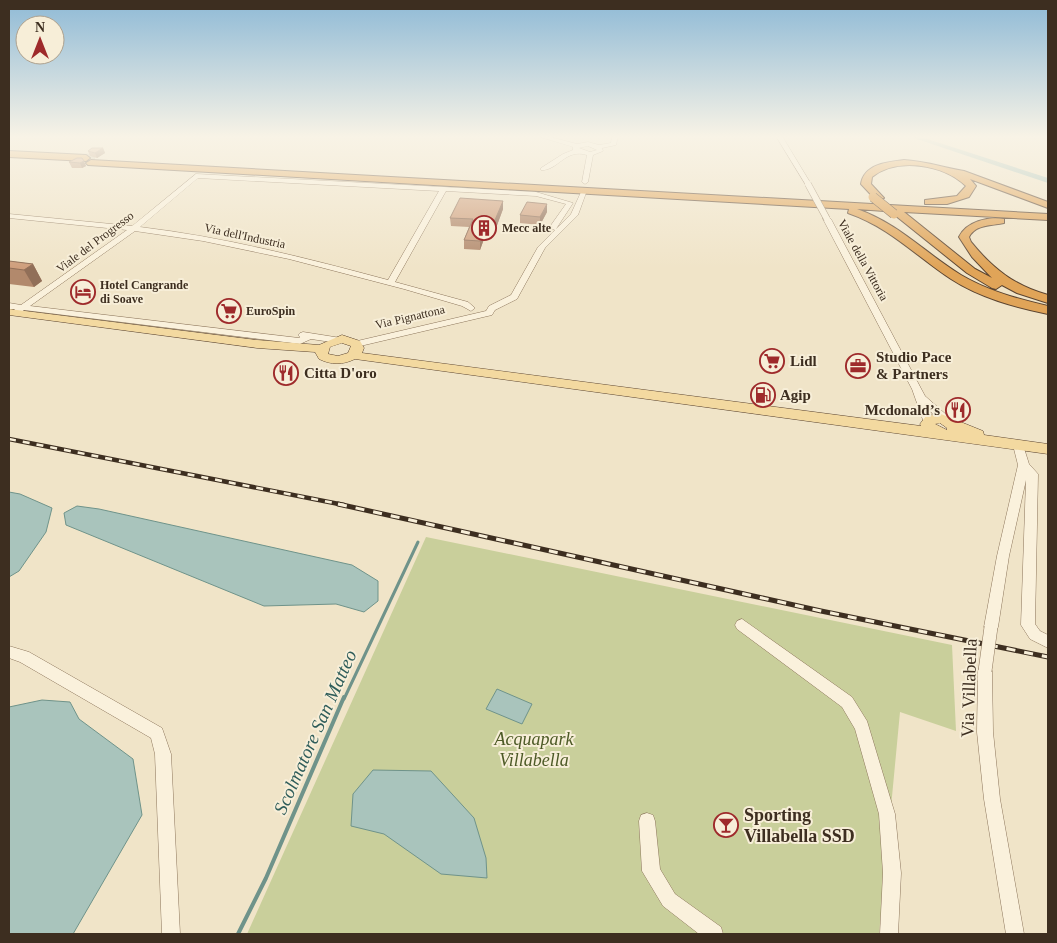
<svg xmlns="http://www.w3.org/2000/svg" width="1057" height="943" font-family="'Times New Roman',serif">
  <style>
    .green { fill: #c9cf9b }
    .water { fill: #a9c4bc; stroke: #6f938a }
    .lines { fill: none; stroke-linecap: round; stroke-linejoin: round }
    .stream-far1 { stroke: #6f938a; stroke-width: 3 }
    .stream { stroke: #6f938a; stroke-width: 4 }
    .river { fill: #a9c4bc; fill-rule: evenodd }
    .highway-tunnel { stroke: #ccc0a6; stroke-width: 9; stroke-dasharray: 9 5; stroke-linecap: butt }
    .minor-casing { stroke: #8d765c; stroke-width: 1 }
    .major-casing { stroke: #5b4430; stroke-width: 1 }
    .highway-casing { stroke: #5b4430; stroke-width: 2 }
    .minor { fill: #faf1dc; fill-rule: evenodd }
    .major { fill: #f3d9a0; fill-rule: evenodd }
    .highway { fill: #e0a458; fill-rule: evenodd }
    .rail-far1-casing { stroke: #3d2e20; stroke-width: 4.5 }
    .rail-casing { stroke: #3d2e20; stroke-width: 5 }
    .rail-far1 { stroke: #f7eed8; stroke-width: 2.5; stroke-dasharray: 7; stroke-linecap: butt }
    .rail { stroke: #f7eed8; stroke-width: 3; stroke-dasharray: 9; stroke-linecap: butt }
    .minor-bridge-far1-casing { stroke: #8d765c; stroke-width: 7; stroke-linecap: butt }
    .minor-bridge-casing { stroke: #8d765c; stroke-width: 14; stroke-linecap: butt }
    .highway-bridge-casing { stroke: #5b4430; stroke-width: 10; stroke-linecap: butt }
    .minor-bridge-far1 { stroke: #faf1dc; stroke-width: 6 }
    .minor-bridge { stroke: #faf1dc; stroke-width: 13 }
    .highway-bridge { stroke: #e0a458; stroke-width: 9 }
    .wall { fill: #b2896c }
    .shaded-wall { fill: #916f58 }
    .building { fill: #cf9f7d; stroke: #916f58 }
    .labels { text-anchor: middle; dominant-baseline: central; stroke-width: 4; stroke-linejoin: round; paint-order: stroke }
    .far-poi-label { font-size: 12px; font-weight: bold; fill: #3d2e20; stroke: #f7eed8; text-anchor: start }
    .far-street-label { font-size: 12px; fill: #3d2e20; stroke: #f7eed8 }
    .poi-label { font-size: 15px; font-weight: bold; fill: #3d2e20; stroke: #f7eed8; text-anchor: start }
    .near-street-label { font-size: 18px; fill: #3d2e20; stroke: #f7eed8 }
    .near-park-label { font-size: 18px; font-style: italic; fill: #4d5a26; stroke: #f7eed8 }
    .near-poi-label { font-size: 18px; font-weight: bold; fill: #3d2e20; stroke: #f7eed8; text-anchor: start }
    .near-water-label { font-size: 19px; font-style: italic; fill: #2f5d5a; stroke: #f7eed8 }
  </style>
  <rect width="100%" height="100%" fill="#f0e4c8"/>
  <path class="green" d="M426 537 952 645 956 731 900 712 879 934H247Z"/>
  <path class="water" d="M9 492 20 494 52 508 46 532 19 571 9 577Z
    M77 506 99 509 352 565 378 581V601L364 612 336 604 264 606 66 525 64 513Z
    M497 689 532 704 522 724 486 709Z
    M42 700 70 702 79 719 133 759 142 815 73 934H9V707Z
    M373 770 431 771 474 818 486 858 487 878 441 874 384 834 351 826 353 794Z"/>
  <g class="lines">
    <path class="stream-far1" d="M344 699 418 542"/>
    <path class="stream" d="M238 934 266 878 344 697"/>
    <path class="river" d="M908 136H918L1048 178V183Z"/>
    <path class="highway-tunnel" d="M86 158 96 159"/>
    <defs>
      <path id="minor" d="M537 136H546L577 144 588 142 599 145 611 143 612 136H618L616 145 602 148 603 151 593 155 588 182 585 184 582 182 587 155C565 148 558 171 541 170V168L563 154 573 150V147ZM588 146 597 150 590 152 579 148Z
        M776 136H782L811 184 810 185H806Z
        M196 174 536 192 573 203 556 229 571 214 581 192 586 193 578 215 545 248 517 299 495 310 492 315 356 347 353 346V342L486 311 489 306 511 295 538 247 555 230 549 228 566 204 536 196 446 191 395 282 468 302 475 308 471 311 462 306 404 289 289 259 203 241 135 231 30 306 299 338 300 337 298 335 300 333 303 332 341 338 343 340 338 343 311 339 300 344 24 310 18 315H12L11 313 15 309H9V303L21 305 127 230 9 218V214L132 226ZM198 178 439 191 388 280C306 258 224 237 140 227Z
        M824 217 831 219 925 396 950 418 951 420 950 422H942L930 411 933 420 932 422H924L923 420 912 389 823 219Z
        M1018 441 1023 445 1029 464 1038 474 1035 624 1040 631 1048 635V648L1030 639 1021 625 1026 480 1009 556 998 627 996 631 991 633 986 631 984 627 997 556 1018 465 1013 445Z
        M742 619 852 697 867 721 895 814 901 873 898 934H880L883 873 879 814 855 729 842 707 737 629 735 625 737 621Z
        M9 646 29 652 162 728 171 754 180 934H162L155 754 151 738 20 662 9 658Z
        M985 664 990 666 992 671 993 732 1000 799 1024 934H1006L984 799 977 732 978 671 980 666Z
        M647 813 653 815 655 821 660 869 675 894 721 927 723 934H699L663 906 642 871 639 821 641 815Z"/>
      <path id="major" d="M9 309 257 340 319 345 342 335 360 341 364 348 362 353 921 426 920 424 926 416 941 414 983 431 984 435 1048 444V454L355 359C343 365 331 365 319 359L315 352 257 348 9 315ZM342 343 351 346 348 353 338 356 328 354 330 347ZM940 423 947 428V430L935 424Z"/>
      <path id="highway" d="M9 151 86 155 90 158 86 161 9 157Z
        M91 160 1048 214V220L904 212 975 269 992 278 972 257 959 237C966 222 988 216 1004 219V223C991 226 976 224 969 237L971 242C993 269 1015 286 1048 295V303L1017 293 1002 285 996 289 992 288 967 273 896 216 895 214 898 212 857 209C898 223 925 253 961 275 988 291 1018 299 1048 306V314C1015 307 980 298 951 279 916 256 889 227 848 213L849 209 88 165 86 163Z
        M904 160C925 161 945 168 964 171L1048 202V208L970 179 976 186 969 197 947 204H925V200L957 196 966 186C943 164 897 157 872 177L871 184 884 198 876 200 861 184C864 164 887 162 904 160Z"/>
    </defs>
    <use href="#minor" class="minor-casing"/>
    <use href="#major" class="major-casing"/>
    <use href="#highway" class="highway-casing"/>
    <use href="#minor" class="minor"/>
    <use href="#major" class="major"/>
    <use href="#highway" class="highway"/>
    <defs>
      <path id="rail-far1" d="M9 439 344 505"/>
      <path id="rail" d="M338 504 821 611 1048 657"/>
    </defs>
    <use href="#rail-far1" class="rail-far1-casing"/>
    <use href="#rail" class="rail-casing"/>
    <use href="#rail-far1" class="rail-far1"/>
    <use href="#rail" class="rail"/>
    <defs>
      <path id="minor-bridge-far1" d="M808 184 827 219"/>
      <path id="minor-bridge" d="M985 671 991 627"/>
      <path id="highway-bridge" d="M873 197 894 214"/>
    </defs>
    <use href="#minor-bridge-far1" class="minor-bridge-far1-casing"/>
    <use href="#minor-bridge" class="minor-bridge-casing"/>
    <use href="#highway-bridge" class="highway-bridge-casing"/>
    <use href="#minor-bridge-far1" class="minor-bridge-far1"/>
    <use href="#minor-bridge" class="minor-bridge"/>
    <use href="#highway-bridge" class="highway-bridge"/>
  </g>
  <path class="wall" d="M103 148 105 153 97 158 90 156 88 151Z
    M82 158 86 166 82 168H72L69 162Z
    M503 201V209L496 228H488L480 250 464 249V240L469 227 451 226 450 218Z
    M547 212 540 225 520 223V215Z
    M9 261 33 264 42 281 34 287 9 284Z"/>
  <path class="shaded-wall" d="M103 148 105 153 97 158 95 153Z
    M84 161 86 166 82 168 80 163Z
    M503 201V209L496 228 495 220Z
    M547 204V212L540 225V217Z
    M488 220V228L480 250V241Z
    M33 264 42 281 34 287 24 270Z"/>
  <path class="building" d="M92 148H103L95 153 88 151Z
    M77 158H82L84 161 80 163 69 162Z
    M460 198 503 201 495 220H488L480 241 464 240 473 219 450 218Z
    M527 202 547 204 540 217 520 215Z
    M9 261 33 264 24 270 9 268Z"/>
  <linearGradient id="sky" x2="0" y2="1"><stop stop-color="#8fbad6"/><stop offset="0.51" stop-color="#f8f3e6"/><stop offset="1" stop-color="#f8f3e6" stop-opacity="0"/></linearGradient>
  <rect width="1057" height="268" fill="url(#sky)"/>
  <defs>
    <symbol id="building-ring" viewBox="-11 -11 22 22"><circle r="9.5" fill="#f7eed8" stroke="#9e2a2b" stroke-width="1.5"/><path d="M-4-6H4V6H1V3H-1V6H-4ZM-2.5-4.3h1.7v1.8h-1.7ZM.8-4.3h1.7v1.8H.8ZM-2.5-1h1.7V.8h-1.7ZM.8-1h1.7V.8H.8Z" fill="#9e2a2b"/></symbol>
    <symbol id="hotel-ring" viewBox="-11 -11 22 22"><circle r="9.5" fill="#f7eed8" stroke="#9e2a2b" stroke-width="1.5"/><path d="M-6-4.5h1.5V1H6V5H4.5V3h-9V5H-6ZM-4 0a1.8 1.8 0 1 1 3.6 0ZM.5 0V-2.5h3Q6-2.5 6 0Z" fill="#9e2a2b"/></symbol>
    <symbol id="supermarket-ring" viewBox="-11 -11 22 22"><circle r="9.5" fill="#f7eed8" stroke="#9e2a2b" stroke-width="1.5"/><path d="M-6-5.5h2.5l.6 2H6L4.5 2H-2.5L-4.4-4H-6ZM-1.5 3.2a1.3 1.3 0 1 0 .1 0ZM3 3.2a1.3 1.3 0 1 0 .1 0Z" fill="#9e2a2b"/></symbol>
    <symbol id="office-ring" viewBox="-11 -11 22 22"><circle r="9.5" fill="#f7eed8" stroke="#9e2a2b" stroke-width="1.5"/><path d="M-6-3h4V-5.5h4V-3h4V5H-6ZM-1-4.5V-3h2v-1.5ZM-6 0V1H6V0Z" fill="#9e2a2b"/></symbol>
    <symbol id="restaurant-ring" viewBox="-11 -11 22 22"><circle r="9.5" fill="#f7eed8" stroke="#9e2a2b" stroke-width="1.5"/><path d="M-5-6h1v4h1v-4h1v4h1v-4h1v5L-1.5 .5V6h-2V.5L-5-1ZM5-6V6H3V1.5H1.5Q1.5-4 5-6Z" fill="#9e2a2b"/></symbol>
    <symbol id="fuel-ring" viewBox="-11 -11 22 22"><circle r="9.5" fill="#f7eed8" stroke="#9e2a2b" stroke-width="1.5"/><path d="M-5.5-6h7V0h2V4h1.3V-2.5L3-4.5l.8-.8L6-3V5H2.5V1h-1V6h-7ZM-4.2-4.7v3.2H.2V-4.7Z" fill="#9e2a2b"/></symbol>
    <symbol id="bar-ring" viewBox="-11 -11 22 22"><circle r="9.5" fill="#f7eed8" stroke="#9e2a2b" stroke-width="1.5"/><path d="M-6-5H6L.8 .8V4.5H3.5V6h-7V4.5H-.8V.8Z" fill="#9e2a2b"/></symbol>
  </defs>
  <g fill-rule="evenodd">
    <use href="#building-ring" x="470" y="214" width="28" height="28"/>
    <use href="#hotel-ring" x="69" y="278" width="28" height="28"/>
    <use href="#supermarket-ring" x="215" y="297" width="28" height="28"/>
    <use href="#supermarket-ring" x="758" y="347" width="28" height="28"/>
    <use href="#office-ring" x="844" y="352" width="28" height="28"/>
    <use href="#restaurant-ring" x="272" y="359" width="28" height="28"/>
    <use href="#fuel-ring" x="749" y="381" width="28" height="28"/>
    <use href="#restaurant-ring" x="944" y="396" width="28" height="28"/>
    <use href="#bar-ring" x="712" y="811" width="28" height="28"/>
  </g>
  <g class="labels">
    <g class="far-poi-label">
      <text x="502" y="228">Mecc alte</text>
      <text x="100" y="285">Hotel Cangrande<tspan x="100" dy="14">di Soave</tspan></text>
      <text x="246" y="311">EuroSpin</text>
    </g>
    <g class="far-street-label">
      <text transform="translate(245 236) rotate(12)">Via dell'Industria</text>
      <text transform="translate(95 242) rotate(-37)">Viale del Progresso</text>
      <text transform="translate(863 260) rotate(61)">Viale della Vittoria</text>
      <text transform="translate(410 317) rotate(-13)">Via Pignattona</text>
    </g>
    <g class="poi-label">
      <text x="876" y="357">Studio Pace<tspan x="876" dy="17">&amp; Partners</tspan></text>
      <text x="790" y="361">Lidl</text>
      <text x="304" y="373">Citta D'oro</text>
      <text x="780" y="395">Agip</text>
      <text x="940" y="410" text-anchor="end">Mcdonald’s</text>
    </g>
    <g class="near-street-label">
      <text transform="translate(969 688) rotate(-88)">Via Villabella</text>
    </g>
    <g class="near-park-label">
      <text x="534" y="739">Acquapark<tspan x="534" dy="21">Villabella</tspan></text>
    </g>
    <g class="near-poi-label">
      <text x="744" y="815">Sporting<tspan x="744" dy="21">Villabella SSD</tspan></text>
    </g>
    <g class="near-water-label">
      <text transform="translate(315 732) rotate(-66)">Scolmatore San Matteo</text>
    </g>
  </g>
  <rect width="1057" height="943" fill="none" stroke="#3d2e20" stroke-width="20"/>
  <g transform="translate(40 40)"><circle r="24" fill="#f7eed8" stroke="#ada18e"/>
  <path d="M0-4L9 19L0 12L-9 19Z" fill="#9e2a2b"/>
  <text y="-8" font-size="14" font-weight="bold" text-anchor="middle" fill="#3d2e20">N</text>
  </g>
</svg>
